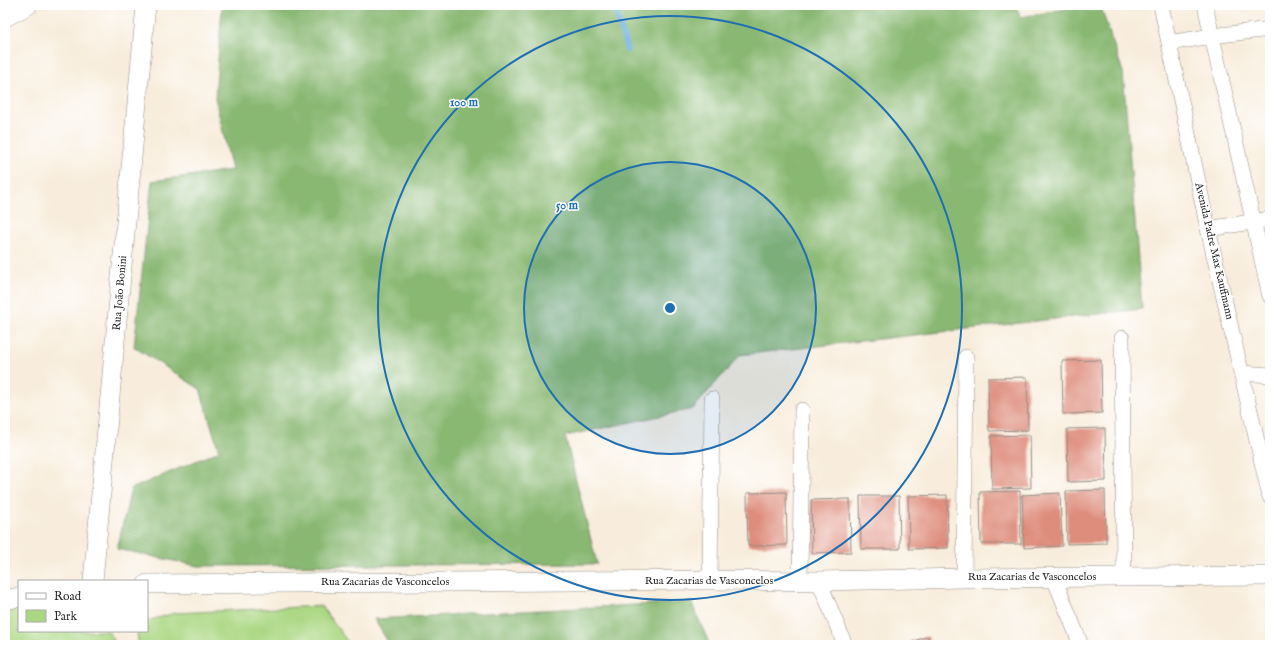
<svg xmlns="http://www.w3.org/2000/svg" width="1275" height="650" font-family="'IM FELL English',serif">
  <style>
    .green { fill: #acd884; stroke: #6c8258 }
    .forest { fill: #89b872; stroke: #5a724e }
    .lines { fill: none; stroke-linecap: round; stroke-linejoin: round }
    .stream { stroke: #68abdc; stroke-width: 6 }
    .building { fill: #de8c7c }
    .minor-casing { stroke: #928c84; stroke-width: 16 }
    .tertiary-casing { stroke: #928c84; stroke-width: 20 }
    .minor { stroke: #fff; stroke-width: 15 }
    .tertiary { stroke: #fff; stroke-width: 19 }
    .ring { fill: none; stroke: #1f6fb2; stroke-width: 2 }
    .labels { text-anchor: middle; dominant-baseline: central; stroke-width: 3; stroke-linejoin: round; paint-order: stroke }
    .street-label { font-size: 11px; fill: #2b2b2b; stroke: #fff }
    .centre { fill: #1f6fb2; stroke: #fff; stroke-width: 2 }
    .ring-label { font-size: 12px; text-anchor: middle; font-weight: bold; fill: #1f6fb2; stroke: #fff; stroke-width: 3; stroke-linejoin: round; paint-order: stroke }
  </style>
  <rect width="100%" height="100%" fill="#fff"/>
  <filter id="ink" filterUnits="userSpaceOnUse"><feTurbulence type="fractalNoise" baseFrequency=".025" numOctaves="2"/><feDisplacementMap in="SourceGraphic" scale="8" xChannelSelector="R" yChannelSelector="G"/><feConvolveMatrix kernelMatrix="1 2 1 2 8 2 1 2 1" color-interpolation-filters="sRGB"/></filter>
  <filter id="wash" filterUnits="userSpaceOnUse"><feTurbulence type="fractalNoise" baseFrequency=".012" numOctaves="4" result="noise"/><feDisplacementMap in="SourceGraphic" scale="16" xChannelSelector="R" yChannelSelector="G"/><feGaussianBlur stdDeviation="0.9" result="paint"/><feColorMatrix in="noise" values="0 0 0 0 0 0 0 0 0 0 0 0 0 0 0 0 0 1.4 0 .05"/><feComposite in="paint" operator="in"/></filter>
  <g filter="url(#wash)">
    <rect width="100%" height="100%" fill="#f8eddc"/>
    <path class="green" d="M19 601V631H108L116 645H5V605Z
      M321 606 350 645H139L137 634 139 631H147V621L175 613Z"/>
    <path class="forest" d="M224 5H1015L1021 17 1087 5H1100L1123 72 1142 309 740 355 693 409 565 436 597 564 198 566 117 549 131 489 219 451 200 389 134 347 152 181 232 170 215 98 222 8Z
      M691 602 710 645H390L374 619Z"/>
    <g class="lines">
      <path class="stream" d="M614 5 627 50"/>
    </g>
    <g id="blocks">
      <path class="building" d="M1101 360 1102 413 1063 414 1062 361Z
        M1027 377 1028 430 989 431 988 378Z
        M1105 428 1106 481 1068 482 1067 429Z
        M1030 435 1031 488 992 489 991 436Z
        M1105 490 1106 543 1067 544 1066 491Z
        M1020 491 1021 544H981L980 492Z
        M786 492 787 545 748 546 747 493Z
        M1060 493 1062 546 1024 548 1022 495Z
        M947 495 948 548 909 549 908 496Z
        M860 496H899L900 549H861Z
        M850 499 851 552 812 553 811 500Z
        M928 636 931 645H904Z"/>
    </g>
  </g>
  <g filter="url(#ink)">
    <use href="#blocks" fill-opacity="0" stroke="#928c84" stroke-width="1"/>
    <g class="lines">
      <defs>
        <path id="minor" d="M1161 5 1208 229 1270 497
          M1205 5 1270 296
          M1169 43 1212 36 1270 29
          M1208 229 1270 219
          M1122 338 1124 576
          M1242 373 1270 375
          M964 578 966 357
          M1054 578 1081 645
          M710 580 712 399
          M800 580 802 410
          M819 581 845 645"/>
        <path id="tertiary" d="M5 17 28 5
          M93 581 146 5
          M147 584 710 580 819 581 964 578 1270 576
          M5 600 19 597"/>
      </defs>
      <use href="#minor" class="minor-casing"/>
      <use href="#tertiary" class="tertiary-casing"/>
      <use href="#minor" class="minor"/>
      <use href="#tertiary" class="tertiary"/>
    </g>
  </g>
  <circle cx="670" cy="308" r="146" fill="#1f6fb2" fill-opacity=".12"/>
  <g class="ring">
    <circle cx="670" cy="308" r="146"/>
    <circle cx="670" cy="308" r="292"/>
  </g>
  <g class="labels">
    <g class="street-label">
      <text transform="translate(1214 251) rotate(77)">Avenida Padre Max Kauffmann</text>
      <text transform="translate(120 293) rotate(-85)">Rua João Bonini</text>
      <text x="1032" y="577">Rua Zacarias de Vasconcelos</text>
      <text x="709" y="581">Rua Zacarias de Vasconcelos</text>
      <text x="385" y="582">Rua Zacarias de Vasconcelos</text>
    </g>
  </g>
  <circle cx="670" cy="308" r="6" class="centre"/>
  <g class="ring-label">
    <text x="464" y="106">100 m</text>
    <text x="567" y="209">50 m</text>
  </g>
  <rect width="1275" height="650" fill="none" stroke="#fff" stroke-width="20"/>
  <rect x="18" y="580" width="130" height="52" fill="#ffffff" stroke="#aaaaaa"/>
  <rect x="26" y="593" width="20" height="6" fill="#ffffff" stroke="#aaaaaa"/>
  <text x="54" y="600" font-size="12" fill="#2b2b2b">Road</text>
  <rect x="26" y="610" width="20" height="12" fill="#acd884" stroke="#aaaaaa"/>
  <text x="54" y="620" font-size="12" fill="#2b2b2b">Park</text>
</svg>
